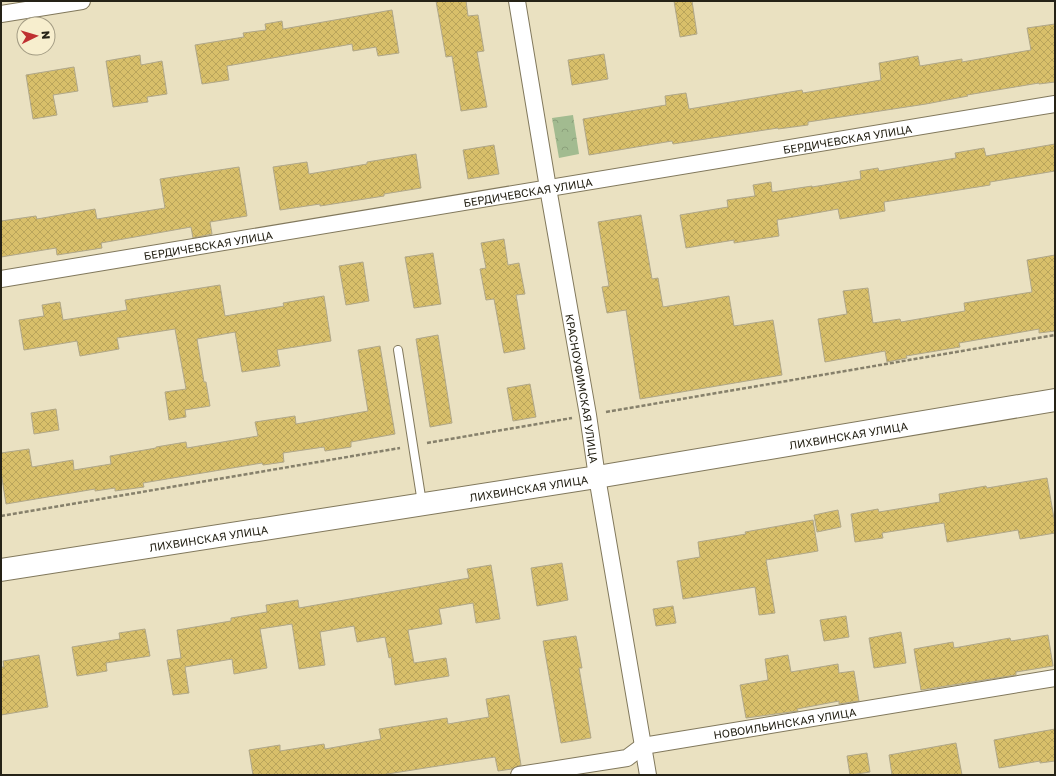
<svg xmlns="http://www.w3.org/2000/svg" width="1056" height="776" font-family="'Golos Text',sans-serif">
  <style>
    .park { fill: url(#park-crowns) }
    .building { fill: url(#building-cross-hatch); stroke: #b0a789 }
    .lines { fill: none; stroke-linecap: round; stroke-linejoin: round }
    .lane-casing { stroke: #81785c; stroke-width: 10 }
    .street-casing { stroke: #81785c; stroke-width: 18 }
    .secondary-casing { stroke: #81785c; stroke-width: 24 }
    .path { stroke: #86806b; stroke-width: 2.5; stroke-dasharray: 4 2; stroke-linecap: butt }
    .lane { stroke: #fff; stroke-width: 8 }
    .street { stroke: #fff; stroke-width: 16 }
    .secondary { stroke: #fff; stroke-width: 22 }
    .labels { text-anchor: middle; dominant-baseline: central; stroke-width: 3; stroke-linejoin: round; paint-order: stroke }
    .street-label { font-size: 11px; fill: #252216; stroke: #f7eece }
  </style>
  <defs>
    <pattern id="park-crowns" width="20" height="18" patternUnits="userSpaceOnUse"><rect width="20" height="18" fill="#a2bb90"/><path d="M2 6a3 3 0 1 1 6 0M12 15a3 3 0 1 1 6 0" fill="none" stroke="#8ba07b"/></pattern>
    <pattern id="building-cross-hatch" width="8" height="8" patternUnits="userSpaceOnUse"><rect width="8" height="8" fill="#d8bf6a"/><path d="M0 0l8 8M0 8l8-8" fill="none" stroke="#b9a45b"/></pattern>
  </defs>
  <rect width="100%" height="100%" fill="#eae1c1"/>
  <path class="park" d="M573 115 579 154 559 158 552 118Z"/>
  <path class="building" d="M436 1H466L468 16 478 15 484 51 477 52 487 107 461 111 452 56 446 57Z
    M674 1H692L697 34 680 37Z
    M392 10 399 53 378 56 376 47 353 51 352 44 227 66 229 80 202 84 195 45 244 37 243 33 266 30 265 24 282 21 283 29Z
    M1055 24V82L1039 84V83L967 95 968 96 926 104 808 122V125L778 129V128L673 144 672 141 589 155 583 119 666 105 665 96 686 93 689 109 802 90 803 93 881 80 879 63 918 56 920 66 962 59V62L1031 50 1027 28Z
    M604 54 608 79 572 85 568 60Z
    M140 55 141 65 162 61 167 94 147 97 148 102 113 107 106 61Z
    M74 67 78 91 53 95 57 115 33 119 26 75Z
    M1055 144V171L990 182V185L884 202 885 211 840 219 838 209 777 220 779 236 734 243V240L686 248 680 215 728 207 727 200 755 196 753 185 771 182 772 192 812 186V187L861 179 860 171 878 168 879 171 956 158 955 153 984 148 986 156Z
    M494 145 499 174 468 179 463 150Z
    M416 154 421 188 384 194V196L320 206V204L280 210 273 167 307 162 309 174 367 164V162Z
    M239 167 247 216 210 222 212 234 193 238 191 227 101 243 102 248 57 255 56 248 1 257V221L36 216 37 219 95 209 97 219 165 208 160 179Z
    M641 215 652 279 658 278 663 307 729 296 734 326 773 320 782 375 640 399 626 310 607 313 602 287 609 286 598 222Z
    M504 239 508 265 519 263 525 294 516 295 525 349 504 353 494 299 486 300 480 269 486 268 481 243Z
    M433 253 441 304 414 308 405 257Z
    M1055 255V331L1039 333V329L959 343 960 347 906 356 907 358 887 362 885 351 825 362 818 319 847 314 843 291 868 288 873 323 900 319 901 322 965 311 964 303 1032 292 1027 260Z
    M363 262 369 301 346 305 339 266Z
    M220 285 225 316 284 306 283 303 324 296 331 341 277 350 280 366 242 372 235 332 197 339 204 382H206L210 406 185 410 186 417 169 420 165 392 186 389 175 329 117 338 119 349 80 356 77 341 24 350 19 320 44 316 42 305 60 302 63 320 127 310 125 300Z
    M438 335 452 423 430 427 416 339Z
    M380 346 395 434 351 442V447L325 451 324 447 283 453 284 462 263 465 262 463 143 483 144 487 115 491V488L95 491V489L6 504 1 472V453L29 449 32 467 73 460 74 470 111 464 110 456 156 448V447L186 442 187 448 258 436 255 422 295 416 296 424 368 411 358 350Z
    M530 384 536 417 513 421 507 388Z
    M56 409 59 430 34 434 31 413Z
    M1047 478 1055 524V533L1020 539 1018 530 947 542 944 523 882 533 883 538 855 542 851 514 878 509 879 512 940 502 939 494 986 486 987 488Z
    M838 510 841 527 817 532 814 515Z
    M813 520 818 551 766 560 775 613 759 615 755 587 683 599 677 561 700 557 698 542 746 534 745 532Z
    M562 563 568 600 537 606 531 568Z
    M491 565 500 619 476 623 473 603 439 609 442 624 408 630 414 663 446 658 449 676 395 685 391 657 389 658 385 637 357 642 354 626 320 632 325 665 299 669 292 624 260 629 267 668 234 674 232 659 185 667 189 693 173 695 167 660 181 658 177 630 231 621V618L267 612 266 605 298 600 299 608 469 578 467 569Z
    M673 606 676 623 656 626 653 609Z
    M846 616 849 637 824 641 820 620Z
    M145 629 150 656 106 663 107 671 77 676 72 647 120 639 119 633Z
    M901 632 906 663 874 668 869 638Z
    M1048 635 1053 666 1016 672V675L921 690 914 649 953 642 954 648 1010 638 1011 641Z
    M576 636 582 668H579L591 738 561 743 543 641Z
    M39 655 48 707 1 715V667H4L3 661Z
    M788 655 791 672 838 664 839 673 854 671 859 701 839 704V701L797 709 798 711 746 718 740 685 768 680 765 659Z
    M509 695 521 765 512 769 498 771 495 757 381 775H253L249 750 280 745V751L324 744 325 749 381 739 379 729 447 718 448 724 489 717 486 699Z
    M1055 729V761L1040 763V761L999 768 994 740Z
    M956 743 962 775H892L889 755Z
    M867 753 870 772 850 775 847 756Z"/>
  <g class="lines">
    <defs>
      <path id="lane" d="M398 350 422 503"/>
      <g id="street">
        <path id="s1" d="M517 1 548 188 588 415 597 477 648 775"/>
        <path d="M1 14 82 1"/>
        <path id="s2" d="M1 279 1055 104"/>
        <path id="s3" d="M519 775 627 758 643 746 1055 678"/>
      </g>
      <g id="secondary">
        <path id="s4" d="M1 570 597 477 1055 400"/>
      </g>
    </defs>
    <use href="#lane" class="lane-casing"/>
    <use href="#street" class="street-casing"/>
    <use href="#secondary" class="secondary-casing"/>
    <path class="path" d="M606 412 1055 335
      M427 443 572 418
      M1 516 400 448"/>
    <use href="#lane" class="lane"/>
    <use href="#street" class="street"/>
    <use href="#secondary" class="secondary"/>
  </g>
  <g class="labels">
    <g class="street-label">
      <text stroke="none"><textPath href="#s2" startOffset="858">БЕРДИЧЕВСКАЯ УЛИЦА</textPath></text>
      <text stroke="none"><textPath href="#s2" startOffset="534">БЕРДИЧЕВСКАЯ УЛИЦА</textPath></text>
      <text stroke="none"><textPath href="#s2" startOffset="210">БЕРДИЧЕВСКАЯ УЛИЦА</textPath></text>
      <text stroke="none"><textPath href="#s1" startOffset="393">КРАСНОУФИМСКАЯ УЛИЦА</textPath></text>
      <text stroke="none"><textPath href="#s4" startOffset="858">ЛИХВИНСКАЯ УЛИЦА</textPath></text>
      <text stroke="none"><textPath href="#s4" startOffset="534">ЛИХВИНСКАЯ УЛИЦА</textPath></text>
      <text stroke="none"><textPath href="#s4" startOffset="210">ЛИХВИНСКАЯ УЛИЦА</textPath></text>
      <text stroke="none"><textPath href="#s3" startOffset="273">НОВОИЛЬИНСКАЯ УЛИЦА</textPath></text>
    </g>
  </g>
  <rect width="1056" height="776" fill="none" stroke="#252216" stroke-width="4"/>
  <g transform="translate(36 36) rotate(85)"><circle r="19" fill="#f7eece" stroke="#a39c84"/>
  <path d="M0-3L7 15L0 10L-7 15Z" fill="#bf3032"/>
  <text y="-6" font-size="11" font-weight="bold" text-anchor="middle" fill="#252216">N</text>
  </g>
</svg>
